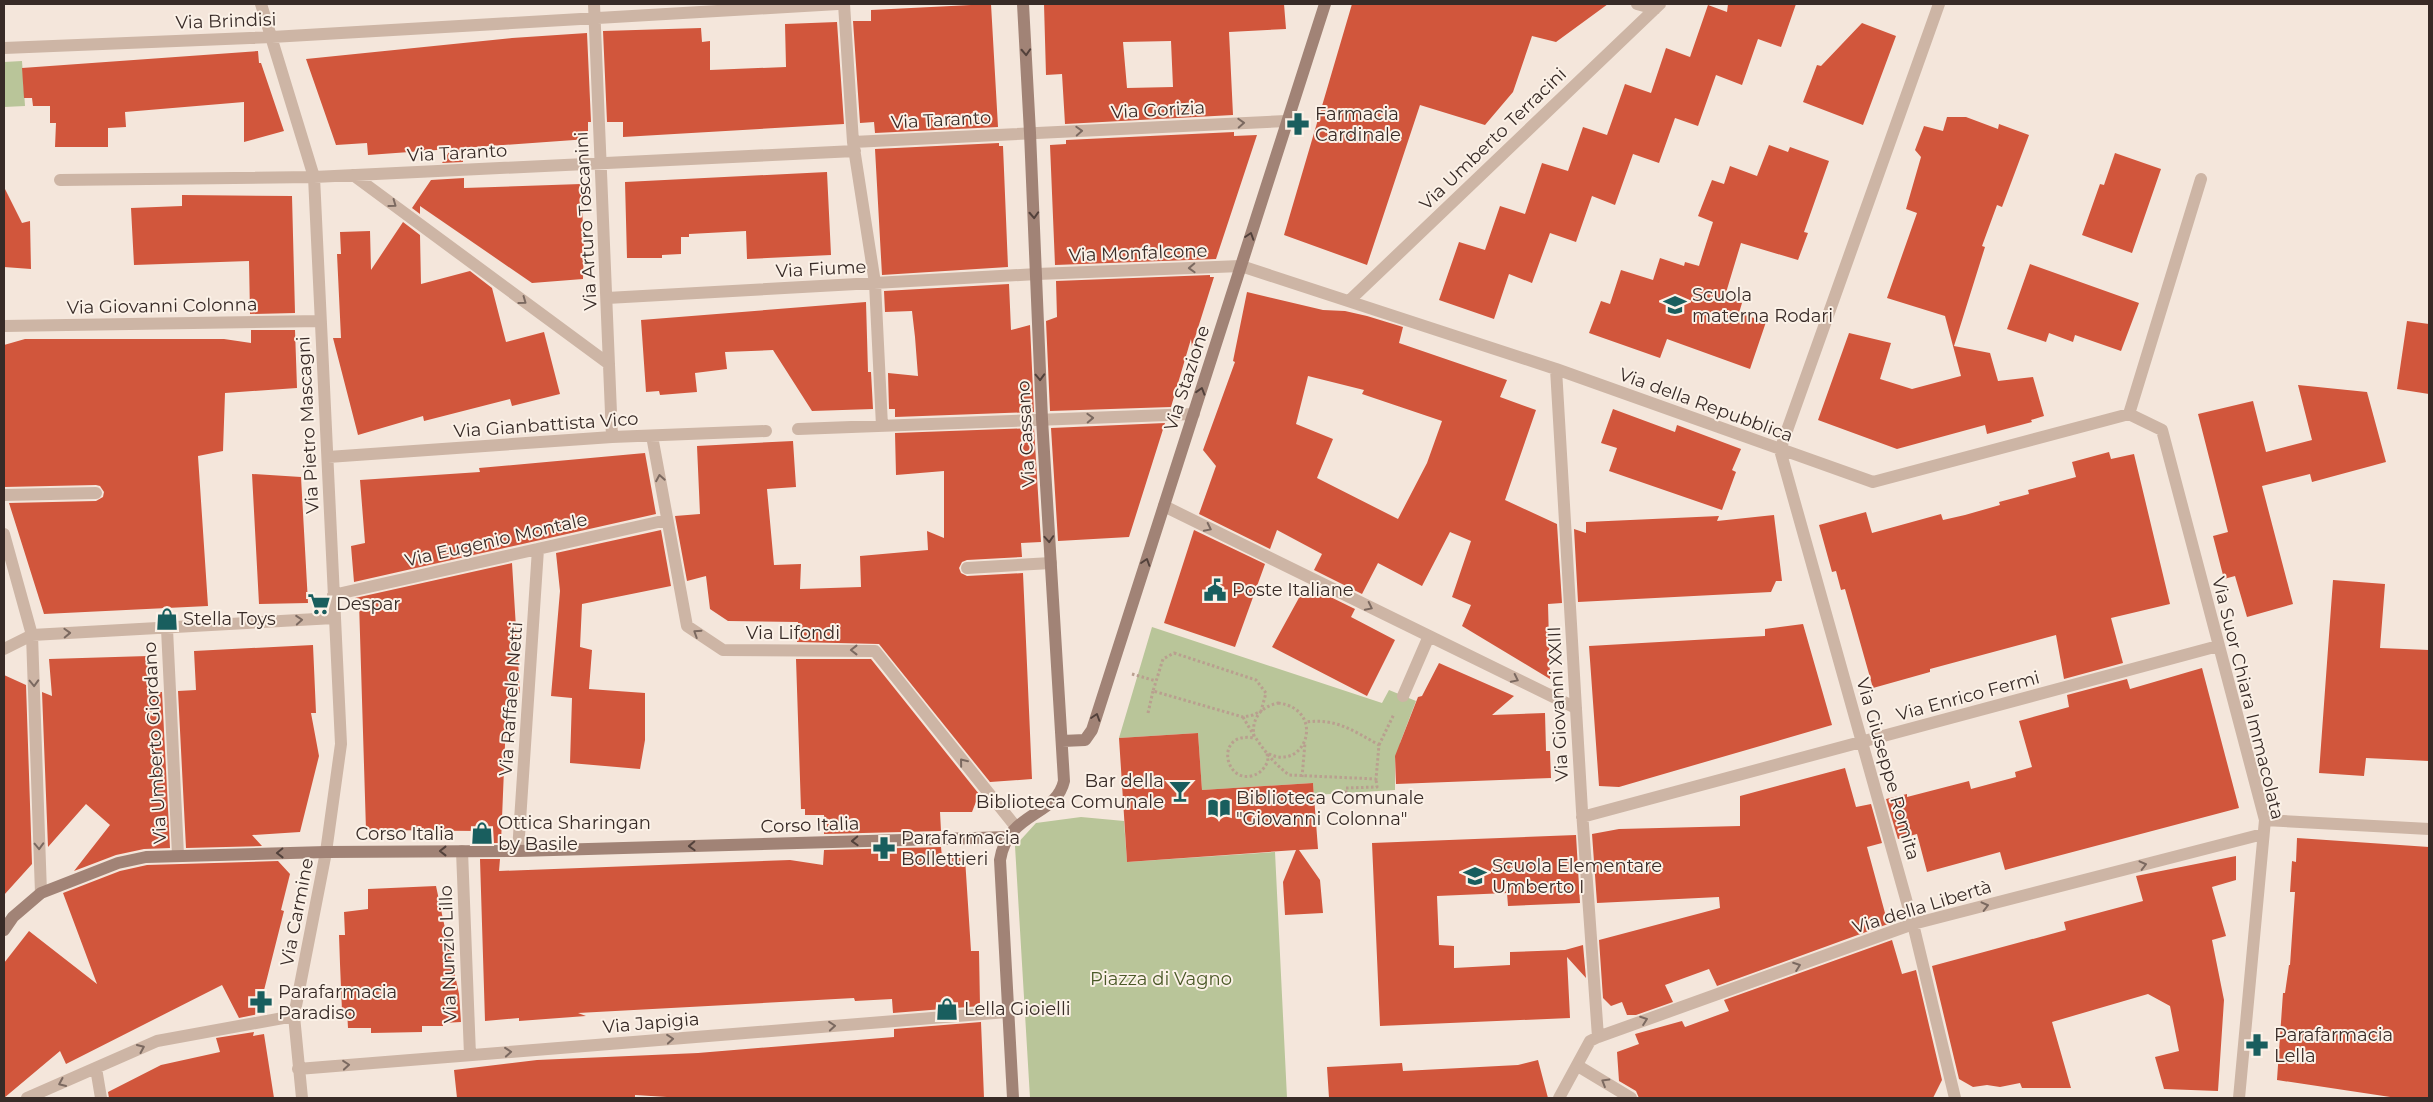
<svg xmlns="http://www.w3.org/2000/svg" width="2433" height="1102" font-family="Montserrat,sans-serif">
  <style>
    .green { fill: #b9c599 }
    .building { fill: #d1563c; fill-rule: evenodd }
    .lines { fill: none; stroke-linecap: round; stroke-linejoin: round }
    .path { stroke: #b99f8f; stroke-width: 3; stroke-dasharray: 2.5 2.5; stroke-linecap: butt }
    .street { stroke: #cdb5a5; stroke-width: 12 }
    .secondary { stroke: #a18376; stroke-width: 12 }
    .oneway { stroke: #52413b }
    .oneway2 { stroke: #7b6960 }
    .labels { text-anchor: middle; dominant-baseline: central; stroke-width: 4; stroke-linejoin: round; paint-order: stroke }
    .street-label { font-size: 18px; fill: #382b27; stroke: #fbf1e7 }
    .poi-label { font-size: 18px; fill: #382b27; stroke: #fbf1e7; text-anchor: start }
    .park-label { font-size: 18px; fill: #4b5928; stroke: #fbf1e7 }
  </style>
  <rect width="100%" height="100%" fill="#f4e6db"/>
  <path class="green" d="M22 61 25 106 4 107V62Z
    M1152 627 1382 703 1389 690 1416 701 1400 743V757L1395 758V790L1314 795 1313 783 1202 790 1198 733 1119 738Z
    M1081 817 1124 821 1127 862 1275 852 1287 1098H1030L1015 846 1036 823Z"/>
  <path class="building" d="M991 4 998 127 875 133 874 122 860 123 853 21H871V10Z
    M1044 4H1284L1286 29 1229 32 1233 115 1065 124 1062 74 1046 75ZM1171 41 1173 87 1127 88 1123 42Z
    M1352 4H1608L1556 42 1532 36 1513 92 1485 125 1420 105 1367 265 1284 235Z
    M1728 4H1796L1781 47 1758 39 1742 85 1716 75 1698 126 1675 118 1659 163 1633 154 1615 205 1592 196 1576 242 1550 233 1532 283 1509 274 1494 319 1439 300 1459 242 1485 250 1500 206 1525 214 1542 163 1568 171 1583 127 1607 135 1625 84 1651 93 1666 48 1690 57 1708 5 1727 12Z
    M837 22 844 124 623 137V122H607L603 31 701 28 702 42 710 41V70L786 67 785 24Z
    M1862 23 1896 36 1863 125 1803 102 1817 65 1821 66Z
    M587 33 591 122H588V139L462 148 463 162 442 163 451 149 368 155 367 143 336 145 306 59 512 38Z
    M258 51 259 63H261L284 131 244 142V102L125 112 126 127 108 128V147H55L56 123H50V106H33L32 98H24L22 68Z
    M1947 117H1966L1998 129 1999 124 2029 135 2002 207 1997 205 1982 246 1985 247 1954 346 1990 353 1998 381 2033 377 2044 416 2031 420 2032 422 1987 434 1985 425 1897 449 1818 420 1849 333 1891 343 1880 379 1912 389 1961 376 1945 316 1887 298 1917 213 1906 209 1921 157 1915 150 1924 126 1943 131Z
    M1234 132V136L1257 135 1216 259 1055 265 1050 145 1066 144V140Z
    M999 143V146H1003L1008 267 882 275 875 149Z
    M1769 145 1788 152 1790 147 1829 161 1804 232 1808 233 1798 260 1741 243 1725 296 1742 303 1739 313 1766 322 1750 369 1667 339 1660 358 1589 333 1601 301 1610 304 1621 270 1653 280 1660 258 1684 266 1685 262 1699 266 1713 222 1698 216 1712 180 1724 184 1730 166 1757 176Z
    M2115 153 2161 169 2132 253 2082 235 2100 184 2104 185Z
    M827 172 831 255 747 259 746 231 689 234V237H681V254L662 255V258H627L625 182Z
    M464 178V188L581 184 584 248 583 279 532 283 420 206V214L412 208 431 180Z
    M4 187 22 223 30 221 31 269 4 267Z
    M182 195 292 196 295 313 250 314 249 261 134 265 131 208 182 206Z
    M403 222 420 235 421 284 470 271 492 288 506 342 544 332 560 394 512 406 510 399 424 421 423 416 358 435 333 338H341L337 254H341L340 232 370 231 371 270Z
    M2030 264 2139 303 2121 351 2075 335 2073 342 2049 333 2046 342 2007 329Z
    M1210 275V277H1214L1192 347 1191 339 1171 407 1050 411 1046 321 1057 317 1056 281Z
    M1009 284 1011 330 1030 325 1034 412 895 417V409H889L888 373 918 376 915 337 912 311 885 312 884 291Z
    M1247 292 1323 310 1345 311 1367 316 1403 327 1399 343 1507 380 1500 397 1536 410 1505 500 1557 524 1562 603 1548 604 1550 679 1462 626 1471 605 1452 597 1471 541 1450 532 1422 586 1378 563 1362 594 1314 570 1322 554 1277 530 1270 549 1199 514 1216 466 1203 450 1235 362 1233 361ZM1308 376 1364 390 1362 394 1442 421 1427 463 1398 519 1317 478 1333 439 1296 424Z
    M866 302 868 372H871L873 409 812 411 773 350 725 352 727 369 695 373 697 392 660 395 659 391 646 392 641 320Z
    M2407 321 2429 324V394L2397 389Z
    M251 330H295L297 388 225 393 223 451 198 456 208 606 44 614 9 503 96 501 103 497 104 492 100 486 96 485 4 487V345L25 339H224L251 343Z
    M2298 385 2367 392 2386 462 2312 482 2310 474 2262 486 2293 604 2247 617 2235 576 2224 579 2213 536 2228 532 2198 414 2253 401 2266 452 2312 440Z
    M1613 409 1675 432 1677 425 1741 449 1732 470 1736 472 1722 510 1609 471 1617 448 1601 443Z
    M1165 423 1129 537 1058 541 1051 428Z
    M1034 428 1041 542 1021 543 1022 557 967 560 962 562 959 568 961 573 967 576 1023 573 1032 779 990 782 879 644 797 642 798 622 728 621 710 609 706 576 687 581 675 516 700 514 697 446 793 441 796 487 767 489 774 565 801 564 800 589 861 587 860 556 928 550 927 531 944 538V471L896 475 895 433Z
    M2109 452 2111 459 2134 454 2170 604 2111 618 2123 663 2064 679 2056 635 1930 669V672L1873 688 1845 589 1841 590 1836 571 1832 572 1819 525 1866 512 1872 533 1941 514 1943 520 1965 515 2000 505 1999 502 2029 494 2028 490 2076 477 2072 462Z
    M645 453 656 514 354 582 351 546 365 543 360 480 480 472 479 468Z
    M252 474 301 477 308 603 259 604Z
    M1774 515 1782 581H1776L1771 592 1578 602 1574 529 1586 533V522L1719 516 1717 521Z
    M661 530 671 586 582 604 580 647 592 650 589 689 645 693V740L640 769 570 763 572 698 551 696 560 591 556 553Z
    M1194 530 1265 564 1235 647 1164 623Z
    M512 563 520 693 510 692 506 720 501 843H480L479 831 366 830 359 602H355V598Z
    M2333 580 2385 584 2380 648 2429 650V761L2366 758 2364 776 2319 773Z
    M1306 585 1355 609 1351 617 1395 640 1367 696 1272 647Z
    M1803 624 1832 725 1619 787 1599 786 1589 646 1765 636V629Z
    M313 645 316 713H311L319 756 300 832 252 835 262 846 186 848 178 691 196 690 194 651Z
    M148 656 149 692H162L170 848 144 849 116 855 74 871 110 825 86 804 48 847 42 692 52 696 49 659Z
    M796 659H871L979 794 972 812H940L941 831 824 834V815H805V809H801Z
    M1439 663 1514 696 1492 715 1545 713 1546 751H1550L1551 778 1396 784 1395 756 1418 697 1422 696Z
    M2202 668 2239 808 2005 870 2000 852 1927 872 1917 834 1898 839 1886 799 1907 794V797L1969 781 1971 789 2016 777 2015 772 2032 767 2019 721 2069 707 2067 695 2127 679 2130 689Z
    M4 675 26 685 32 864 4 895Z
    M1198 733 1202 790 1313 783 1318 849 1299 850 1320 880 1323 913 1285 915 1283 882 1296 850 1127 862 1119 738Z
    M1845 768 1856 807 1871 804 1882 843 1867 847 1888 924 1717 986 1709 969 1665 985 1673 1002 1636 1015H1627L1622 1002 1611 1006 1603 998 1599 940 1720 908 1719 897 1597 903 1592 834 1619 829 1740 826V796Z
    M1576 835 1580 903 1508 906 1507 893 1437 896 1439 945 1454 946V968L1510 965V952L1565 950 1583 945 1586 978 1567 957 1570 1018 1380 1026 1372 843Z
    M2297 838 2429 847V1098H2397L2277 1080 2283 993H2285L2289 965H2290L2295 892H2290L2292 861 2296 862Z
    M941 847 942 857 965 858 971 951H979L980 1006 893 1013 892 999 855 1001 854 998 578 1013 586 1016 519 1021V1018L485 1021 480 859H500L499 871 790 860 823 865 824 850Z
    M2236 856V880L2212 887 2226 936 2212 940 2224 1000 2218 1091 2164 1089 2155 1057 2179 1051 2170 1006 2148 994 2052 1022 2071 1088H2022L2020 1083 2000 1087 1987 1085 1973 1087 1959 1079 1932 966 2066 930 2064 922 2143 901 2136 876Z
    M278 861 290 874 281 910 284 911 258 1014 239 1018 222 985 66 1064 60 1051 4 1098V963L29 931 97 984 63 893 120 871 147 865Z
    M436 886 459 994 461 1022 443 1023V1026H422V1032L371 1033V1028H348L347 1010 342 1011 340 964 339 935H345L344 912 368 909V889Z
    M1892 940 1902 974 1916 970 1942 1080 1933 1098H1639L1636 1091 1619 1081 1617 1052 1639 1044 1635 1034 1682 1021 1685 1027 1729 1011 1724 1000Z
    M981 1022 984 1098H683L635 1095V1098H457L454 1070 537 1060 698 1053 894 1037V1029Z
    M254 1032 253 1036 264 1034 274 1098H109L108 1092 161 1065 220 1052 216 1038Z
    M1538 1060 1548 1098H1329L1327 1067 1402 1063 1403 1071 1518 1065Z"/>
  <g class="lines">
    <path class="path" d="M1174 653 1256 680 1266 693 1261 711 1253 715 1243 717 1153 691 1163 659Z
      M1132 674 1156 681
      M1278 703C1327 709 1306 774 1267 753L1268 761C1264 769 1260 774 1251 776 1224 782 1215 731 1254 738 1251 719 1260 707 1278 703Z
      M1148 713 1153 691
      M1243 717C1255 738 1269 760 1289 775L1376 779 1379 745C1354 731 1336 718 1306 722
      M1379 745 1394 714
      M1302 777 1305 743
      M1346 793V788L1377 787 1376 779"/>
    <path class="street" d="M261 4 314 177 341 744 326 852 294 1016 302 1098
      M594 4 612 437
      M844 4 853 142 875 283 882 426
      M1637 4 1655 9
      M4 48 272 37 838 4
      M853 142 1286 121
      M353 175 609 364
      M60 180 314 177 855 151
      M607 298 1037 274 1241 266 1556 369 1873 482 2129 414 2162 430 2265 820 2239 1098
      M1350 300 1660 4
      M4 326 321 321
      M1556 369 1582 811 1598 1037
      M2129 414 2201 179
      M798 429 1194 414
      M652 436 687 626 723 650 875 651 1016 827
      M1780 450 1913 924 1955 1098
      M1780 450 1939 4
      M328 457 612 437 766 431
      M4 495 96 493
      M1164 506 1576 708
      M4 534 32 635 41 893
      M967 568 1051 563
      M333 595 667 520
      M167 629 178 855
      M4 649 32 635 334 618
      M1403 696 1429 636
      M1582 817 2218 646
      M2265 820 2429 829
      M462 851 470 1055
      M518 851 538 549
      M1578 1066 1631 1098
      M96 1068 101 1098
      M298 1069 1007 1012
      M27 1098 157 1041 294 1016
      M1559 1098 1590 1041 1598 1037 1913 924 2263 834"/>
    <path class="secondary" d="M1062 741 1085 740 1092 730 1325 4
      M4 930 13 917 41 893 118 863 146 857 326 852 518 851 1009 837
      M1013 1098 1000 860C1008 811 1056 817 1064 781L1042 419 1030 133 1023 4"/>
  </g>
  <defs><path id="oneway-chevron" d="M-2-3.5L2.5 0L-2 3.5" fill="none" stroke-width="1.6" stroke-linecap="round" stroke-linejoin="round" transform="scale(1.25)"/></defs>
  <g class="oneway">
    <use href="#oneway-chevron" transform="translate(1026 52) rotate(87)"/>
    <use href="#oneway-chevron" transform="translate(1034 215) rotate(87)"/>
    <use href="#oneway-chevron" transform="translate(1250 236) rotate(-72)"/>
    <use href="#oneway-chevron" transform="translate(1040 377) rotate(88)"/>
    <use href="#oneway-chevron" transform="translate(1201 391) rotate(-73)"/>
    <use href="#oneway-chevron" transform="translate(1049 539) rotate(86)"/>
    <use href="#oneway-chevron" transform="translate(1146 562) rotate(-72)"/>
    <use href="#oneway-chevron" transform="translate(1096 717) rotate(-72)"/>
    <use href="#oneway-chevron" transform="translate(855 841) rotate(178)"/>
    <use href="#oneway-chevron" transform="translate(692 846) rotate(178)"/>
    <use href="#oneway-chevron" transform="translate(443 851) rotate(180)"/>
    <use href="#oneway-chevron" transform="translate(280 853) rotate(179)"/>
  </g>
  <g class="oneway2">
    <use href="#oneway-chevron" transform="translate(1241 123) rotate(-3)"/>
    <use href="#oneway-chevron" transform="translate(1079 131) rotate(-3)"/>
    <use href="#oneway-chevron" transform="translate(393 204) rotate(36)"/>
    <use href="#oneway-chevron" transform="translate(1192 268) rotate(178)"/>
    <use href="#oneway-chevron" transform="translate(523 301) rotate(36)"/>
    <use href="#oneway-chevron" transform="translate(1090 418) rotate(-2)"/>
    <use href="#oneway-chevron" transform="translate(660 478) rotate(-100)"/>
    <use href="#oneway-chevron" transform="translate(1208 528) rotate(26)"/>
    <use href="#oneway-chevron" transform="translate(1369 607) rotate(26)"/>
    <use href="#oneway-chevron" transform="translate(299 620) rotate(-4)"/>
    <use href="#oneway-chevron" transform="translate(67 633) rotate(-2)"/>
    <use href="#oneway-chevron" transform="translate(697 633) rotate(-147)"/>
    <use href="#oneway-chevron" transform="translate(854 650) rotate(-180)"/>
    <use href="#oneway-chevron" transform="translate(1515 679) rotate(26)"/>
    <use href="#oneway-chevron" transform="translate(34 683) rotate(88)"/>
    <use href="#oneway-chevron" transform="translate(963 762) rotate(-129)"/>
    <use href="#oneway-chevron" transform="translate(39 846) rotate(88)"/>
    <use href="#oneway-chevron" transform="translate(2143 865) rotate(-14)"/>
    <use href="#oneway-chevron" transform="translate(1985 906) rotate(-14)"/>
    <use href="#oneway-chevron" transform="translate(1797 966) rotate(-20)"/>
    <use href="#oneway-chevron" transform="translate(1644 1020) rotate(-20)"/>
    <use href="#oneway-chevron" transform="translate(832 1026) rotate(-5)"/>
    <use href="#oneway-chevron" transform="translate(670 1039) rotate(-5)"/>
    <use href="#oneway-chevron" transform="translate(141 1048) rotate(-24)"/>
    <use href="#oneway-chevron" transform="translate(508 1052) rotate(-5)"/>
    <use href="#oneway-chevron" transform="translate(346 1065) rotate(-5)"/>
    <use href="#oneway-chevron" transform="translate(1605 1082) rotate(-149)"/>
    <use href="#oneway-chevron" transform="translate(62 1083) rotate(156)"/>
  </g>
  <defs>
    <symbol id="pharmacy-bare" viewBox="-9 -9 18 18"><path d="M-2-6h4v4h4v4h-4v4h-4v-4h-4v-4h4Z" fill="#195e5e" stroke="#fbf1e7" stroke-width="2.5" paint-order="stroke"/></symbol>
    <symbol id="school-bare" viewBox="-9 -9 18 18"><path d="M0-5L7-2L0 1L-7-2ZM-4 1L0 2.5L4 1V4Q0 6-4 4Z" fill="#195e5e" stroke="#fbf1e7" stroke-width="2.5" paint-order="stroke"/></symbol>
    <symbol id="civic-bare" viewBox="-9 -9 18 18"><path d="M-.6-6.5H3V-4.5H.6V-3L4-1V1h2V6H-6V1h2V-1L-.6-3ZM-1.2 2.5V6h2.4V2.5Z" fill="#195e5e" stroke="#fbf1e7" stroke-width="2.5" paint-order="stroke"/></symbol>
    <symbol id="supermarket-bare" viewBox="-9 -9 18 18"><path d="M-6-5.5h2.5l.6 2H6L4.5 2H-2.5L-4.4-4H-6ZM-1.5 3.2a1.3 1.3 0 1 0 .1 0ZM3 3.2a1.3 1.3 0 1 0 .1 0Z" fill="#195e5e" stroke="#fbf1e7" stroke-width="2.5" paint-order="stroke"/></symbol>
    <symbol id="shop-bare" viewBox="-9 -9 18 18"><path d="M-5-2.5h2.3a2.7 3.5 0 0 1 5.4 0H5L5.5 6h-11ZM-1.5-2.5h3a1.5 2.3 0 0 0-3 0Z" fill="#195e5e" stroke="#fbf1e7" stroke-width="2.5" paint-order="stroke"/></symbol>
    <symbol id="bar-bare" viewBox="-9 -9 18 18"><path d="M-6-5H6L.8 .8V4.5H3.5V6h-7V4.5H-.8V.8Z" fill="#195e5e" stroke="#fbf1e7" stroke-width="2.5" paint-order="stroke"/></symbol>
    <symbol id="library-bare" viewBox="-9 -9 18 18"><path d="M-6-4Q-3-5.5-.7-3.5V5Q-3 3-6 4ZM6-4Q3-5.5 .7-3.5V5Q3 3 6 4Z" fill="#195e5e" stroke="#fbf1e7" stroke-width="2.5" paint-order="stroke"/></symbol>
  </defs>
  <g fill-rule="evenodd">
    <use href="#pharmacy-bare" x="1282" y="108" width="32" height="32"/>
    <use href="#school-bare" x="1659" y="289" width="32" height="32"/>
    <use href="#civic-bare" x="1199" y="574" width="32" height="32"/>
    <use href="#supermarket-bare" x="303" y="588" width="32" height="32"/>
    <use href="#shop-bare" x="151" y="603" width="32" height="32"/>
    <use href="#bar-bare" x="1164" y="775" width="32" height="32"/>
    <use href="#library-bare" x="1203" y="792" width="32" height="32"/>
    <use href="#shop-bare" x="466" y="817" width="32" height="32"/>
    <use href="#pharmacy-bare" x="868" y="832" width="32" height="32"/>
    <use href="#school-bare" x="1459" y="860" width="32" height="32"/>
    <use href="#pharmacy-bare" x="245" y="986" width="32" height="32"/>
    <use href="#shop-bare" x="931" y="993" width="32" height="32"/>
    <use href="#pharmacy-bare" x="2241" y="1029" width="32" height="32"/>
  </g>
  <g class="labels">
    <g class="street-label">
      <text transform="translate(226 21) rotate(-2)">Via Brindisi</text>
      <text transform="translate(1158 110) rotate(-3)">Via Gorizia</text>
      <text transform="translate(941 120) rotate(-3)">Via Taranto</text>
      <text transform="translate(1493 139) rotate(-44)">Via Umberto Terracini</text>
      <text transform="translate(457 153) rotate(-3)">Via Taranto</text>
      <text transform="translate(586 221) rotate(-93)">Via Arturo Toscanini</text>
      <text transform="translate(1138 253) rotate(-2)">Via Monfalcone</text>
      <text transform="translate(821 269) rotate(-3)">Via Fiume</text>
      <text transform="translate(162 306) rotate(-1)">Via Giovanni Colonna</text>
      <text transform="translate(1187 378) rotate(-72)">Via Stazione</text>
      <text transform="translate(1706 405) rotate(20)">Via della Repubblica</text>
      <text transform="translate(308 425) rotate(-93)">Via Pietro Mascagni</text>
      <text transform="translate(546 425) rotate(-4)">Via Gianbattista Vico</text>
      <text transform="translate(1026 434) rotate(-93)">Via Cassano</text>
      <text transform="translate(496 540) rotate(-13)">Via Eugenio Montale</text>
      <text x="793" y="633">Via Lifondi</text>
      <text transform="translate(1968 696) rotate(-15)">Via Enrico Fermi</text>
      <text transform="translate(2248 698) rotate(76)">Via Suor Chiara Immacolata</text>
      <text transform="translate(511 699) rotate(-86)">Via Raffaele Netti</text>
      <text transform="translate(1558 704) rotate(-93)">Via Giovanni XXIII</text>
      <text transform="translate(155 743) rotate(-93)">Via Umberto Giordano</text>
      <text transform="translate(1888 769) rotate(74)">Via Giuseppe Romita</text>
      <text transform="translate(810 825) rotate(-2)">Corso Italia</text>
      <text x="405" y="834">Corso Italia</text>
      <text transform="translate(1922 907) rotate(-17)">Via della Libertà</text>
      <text transform="translate(297 912) rotate(-79)">Via Carmine</text>
      <text transform="translate(448 954) rotate(-92)">Via Nunzio Lillo</text>
      <text transform="translate(651 1023) rotate(-5)">Via Japigia</text>
    </g>
    <g class="poi-label">
      <text x="1315" y="114">Farmacia<tspan x="1315" dy="21">Cardinale</tspan></text>
      <text x="1692" y="295">Scuola<tspan x="1692" dy="21">materna Rodari</tspan></text>
      <text x="1232" y="590">Poste Italiane</text>
      <text x="336" y="604">Despar</text>
      <text x="183" y="619">Stella Toys</text>
      <text x="1164" y="781" text-anchor="end">Bar della<tspan x="1164" dy="21">Biblioteca Comunale</tspan></text>
      <text x="1236" y="798">Biblioteca Comunale<tspan x="1236" dy="21">"Giovanni Colonna"</tspan></text>
      <text x="498" y="823">Ottica Sharingan<tspan x="498" dy="21">by Basile</tspan></text>
      <text x="901" y="838">Parafarmacia<tspan x="901" dy="21">Bollettieri</tspan></text>
      <text x="1492" y="866">Scuola Elementare<tspan x="1492" dy="21">Umberto I</tspan></text>
      <text x="278" y="992">Parafarmacia<tspan x="278" dy="21">Paradiso</tspan></text>
      <text x="964" y="1009">Lella Gioielli</text>
      <text x="2274" y="1035">Parafarmacia<tspan x="2274" dy="21">Lella</tspan></text>
    </g>
    <g class="park-label">
      <text x="1161" y="979">Piazza di Vagno</text>
    </g>
  </g>
  <rect width="2433" height="1102" fill="none" stroke="#382b27" stroke-width="10"/>
</svg>
